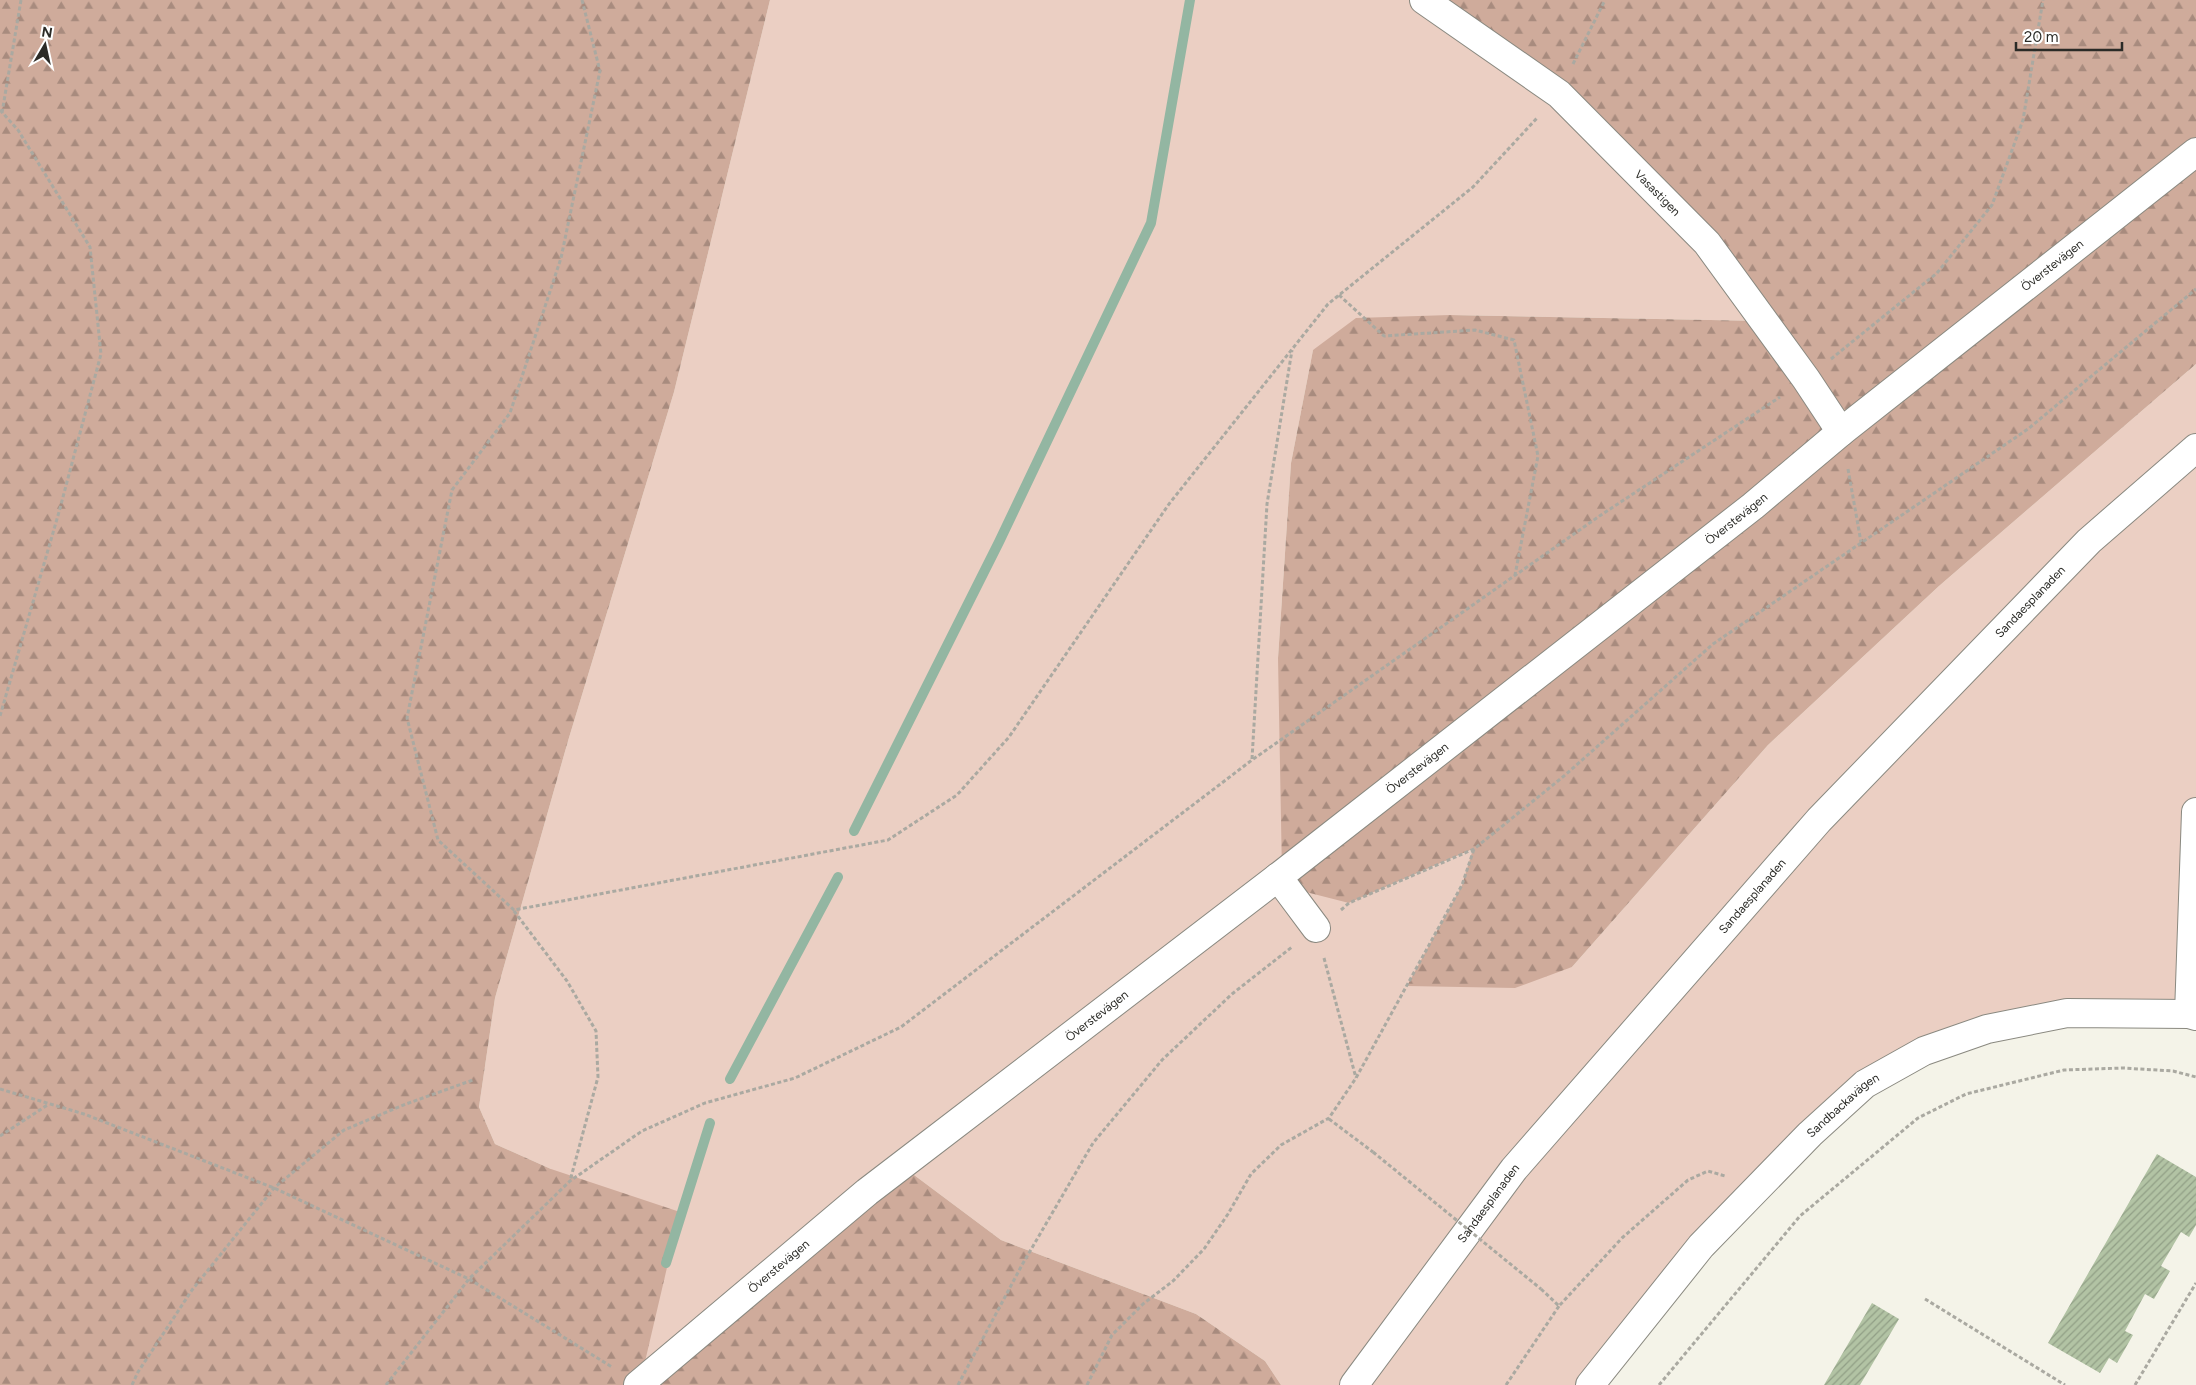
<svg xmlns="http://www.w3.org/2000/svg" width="2196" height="1385" font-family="Figtree,sans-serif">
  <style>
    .green { fill: #ebcfc3 }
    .forest { fill: url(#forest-firs) }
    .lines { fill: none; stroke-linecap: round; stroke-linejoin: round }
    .stream { stroke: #93b6a2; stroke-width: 10 }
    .building { fill: url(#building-hatch) }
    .minor-casing { stroke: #8a8980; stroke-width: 30 }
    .major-casing { stroke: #8a8980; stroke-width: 30 }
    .path { stroke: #aaa9a1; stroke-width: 3; stroke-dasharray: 4 2.5; stroke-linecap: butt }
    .minor { stroke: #fff; stroke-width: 28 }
    .major { stroke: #fff; stroke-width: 28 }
    .path-bridge { stroke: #aaa9a1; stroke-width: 3; stroke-dasharray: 4 2.5; stroke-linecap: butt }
    .labels { text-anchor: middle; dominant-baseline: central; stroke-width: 4; stroke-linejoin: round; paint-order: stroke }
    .street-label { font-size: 12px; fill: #2b2b27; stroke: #fff }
  </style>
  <defs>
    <pattern id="forest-firs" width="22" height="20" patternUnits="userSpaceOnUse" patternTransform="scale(1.25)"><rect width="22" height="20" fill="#cfab9b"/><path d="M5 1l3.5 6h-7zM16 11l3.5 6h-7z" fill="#a88b7e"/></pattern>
    <pattern id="building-hatch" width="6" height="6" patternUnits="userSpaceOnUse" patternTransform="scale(1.25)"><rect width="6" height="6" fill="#b2c3a4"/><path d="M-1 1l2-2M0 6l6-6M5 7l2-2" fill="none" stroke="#919f86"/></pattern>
  </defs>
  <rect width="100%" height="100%" fill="#f4f3e8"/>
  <path class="green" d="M770 0H1424L1559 94 1764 321 1450 315 1313 350 1291 463 1278 658 1349 903 1474 849 1462 885 1408 986 1572 967 1768 745 1939 586 2196 364V811L2189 1014 2067 1013 1865 1084 1590 1385H1281L1265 1361 1196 1314 1001 1240 902 1166 639 1384 551 1169 495 1144 479 1107 495 998 568 741 674 392Z"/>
  <path class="forest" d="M0 0H770L674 392 568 741 495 998 479 1107 495 1144 551 1169 680 1212 640 1383 902 1166 1001 1240 1196 1314 1265 1361 1281 1385H0Z
    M1424 0H2196V364L1939 586 1768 745 1572 967 1515 988 1407 986 1462 885 1473 849 1349 903 1302 891 1282 874 1278 658 1291 463 1313 350 1356 318 1450 315 1763 321 1559 94Z"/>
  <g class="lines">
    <path class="stream" d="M854 831 999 542 1151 223 1190 0
      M730 1079 838 877
      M666 1263 710 1123"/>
  </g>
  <path class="building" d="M2157 1154 2196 1177V1225L2189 1237 2181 1232 2161 1266 2170 1271 2154 1299 2145 1294 2125 1331 2133 1335 2117 1363 2109 1358 2100 1373 2048 1343Z
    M1872 1303 1899 1319 1860 1385H1824Z"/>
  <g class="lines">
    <defs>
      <g id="minor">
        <path id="s1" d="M1424 0 1559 94 1707 243 1806 379 1841 432"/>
        <path d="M1278 877 1316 928"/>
        <path d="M2189 1014 2196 812"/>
        <path id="s2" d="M638 1385 867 1192 1282 874 1753 506 1841 432 2196 152"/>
        <path id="s3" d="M1590 1385 1701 1246 1810 1134 1865 1084 1924 1051 1987 1029 2067 1013 2189 1014 2196 1016"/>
      </g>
      <g id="major">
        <path id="s4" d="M1354 1385 1514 1169 1819 820 2089 541 2196 448"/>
      </g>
    </defs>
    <use href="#minor" class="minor-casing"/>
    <use href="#major" class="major-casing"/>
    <path class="path" d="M582 0 600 71 561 258 510 413 452 490 407 718 438 840 514 910 888 840 957 795 1009 737 1169 504 1328 304 1473 187 1538 117
      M1573 64 1605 0
      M0 110 18 130 90 247 101 354 59 512 0 716
      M2 113 21 0
      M1339 295 1384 336 1475 330 1514 340 1538 456 1515 575
      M1831 359 1937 273 1992 205 2023 120 2043 0
      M1848 469 1861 542
      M1252 759 1267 504 1292 350
      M1341 910 1349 903 1474 849 1564 776 1713 644 2028 429 2196 289
      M514 911 567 981 596 1031 598 1077 570 1181
      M1324 958 1356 1078
      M0 1089 84 1114 274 1188 469 1279 612 1367
      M1329 1119 1373 1152
      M0 1136 49 1104
      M1541 1289 1559 1306 1622 1238 1688 1180 1708 1171 1725 1176
      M1925 1299 2065 1385
      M132 1385 138 1372 192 1290 274 1188 344 1130 406 1104 473 1080
      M386 1385 469 1279 570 1181 642 1131 705 1103 795 1078 901 1027 1252 760 1601 515 1780 397
      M958 1385 1022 1265 1093 1143 1162 1060 1232 994 1292 947
      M1087 1385 1112 1335 1143 1304 1173 1281 1204 1249 1228 1214 1251 1174 1281 1145 1329 1118 1356 1078 1462 885 1474 849
      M1506 1385 1559 1306
      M1659 1385 1800 1216 1918 1118 1966 1094 2064 1070 2123 1068 2173 1071 2196 1077
      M2135 1385 2196 1283"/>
    <use href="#minor" class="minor"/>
    <use href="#major" class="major"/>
    <path class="path-bridge" d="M1373 1152 1541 1289"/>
  </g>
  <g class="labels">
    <g class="street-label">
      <text stroke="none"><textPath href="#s1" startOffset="304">Vasastigen</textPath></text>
      <text stroke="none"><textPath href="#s2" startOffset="1804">Överstevägen</textPath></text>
      <text stroke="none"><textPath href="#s2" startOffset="1399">Överstevägen</textPath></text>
      <text stroke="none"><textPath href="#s4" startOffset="1036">Sandaesplanaden</textPath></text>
      <text stroke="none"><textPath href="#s2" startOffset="994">Överstevägen</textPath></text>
      <text stroke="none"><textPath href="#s4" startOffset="631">Sandaesplanaden</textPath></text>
      <text stroke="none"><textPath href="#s2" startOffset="589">Överstevägen</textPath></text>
      <text stroke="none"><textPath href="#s3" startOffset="378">Sandbackavägen</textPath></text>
      <text stroke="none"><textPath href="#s4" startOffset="226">Sandaesplanaden</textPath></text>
      <text stroke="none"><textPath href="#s2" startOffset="184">Överstevägen</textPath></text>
    </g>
  </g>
  <g transform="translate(45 45) rotate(9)" stroke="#ffffff" stroke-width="4" paint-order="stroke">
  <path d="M0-4L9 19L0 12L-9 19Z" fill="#2b2b27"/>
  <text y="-8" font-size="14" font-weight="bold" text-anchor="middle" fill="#2b2b27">N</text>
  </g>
  <path d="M2016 42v8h106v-8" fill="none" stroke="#2b2b27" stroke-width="2.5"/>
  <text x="2024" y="42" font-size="15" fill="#2b2b27" stroke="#ffffff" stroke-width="4" paint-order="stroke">20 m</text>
</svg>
